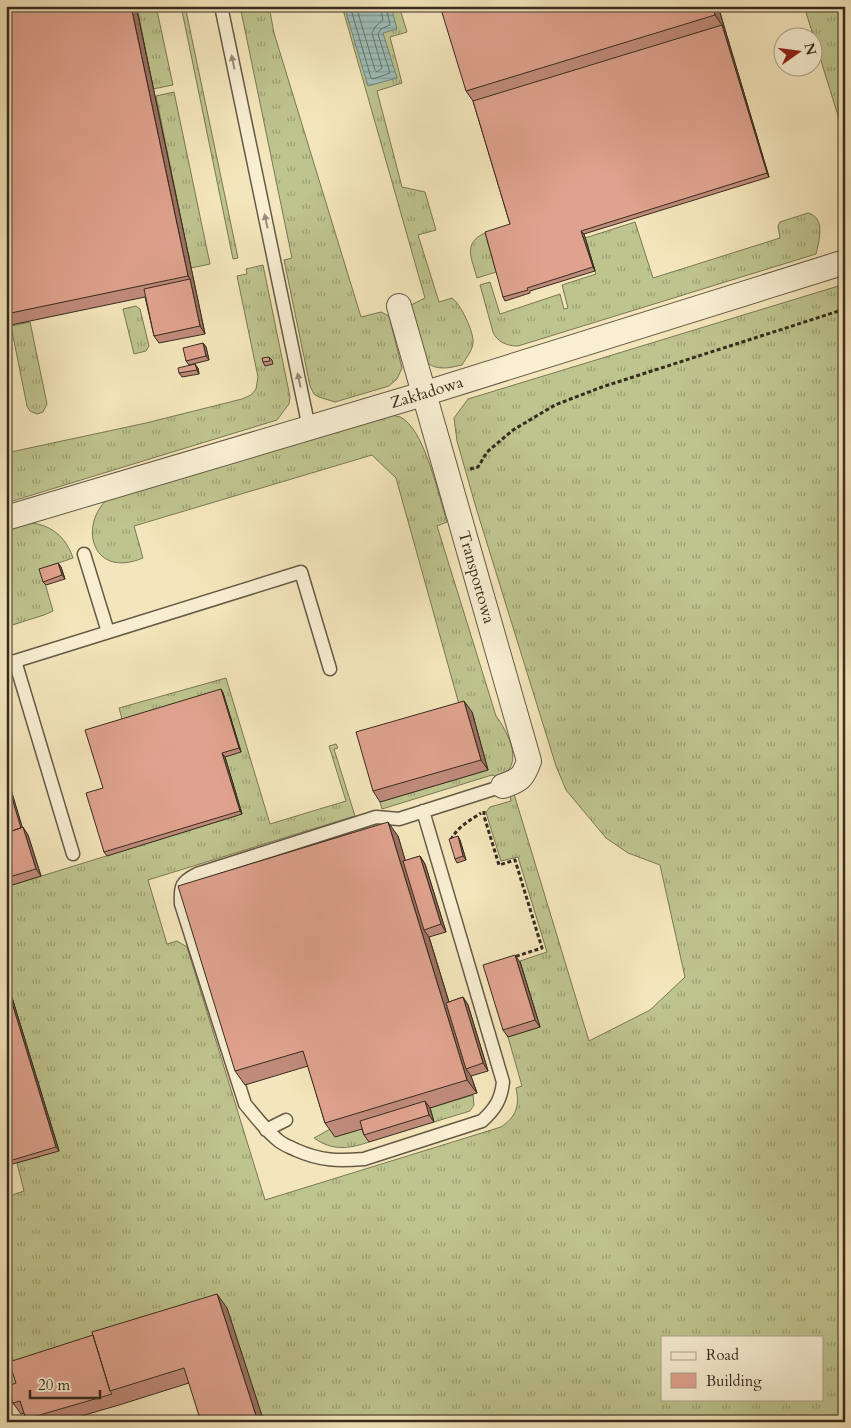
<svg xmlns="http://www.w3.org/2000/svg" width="851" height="1428" font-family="Cardo,serif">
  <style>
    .grass { fill: url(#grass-tufts); stroke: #7a7856; fill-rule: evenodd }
    .garden { fill: url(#garden-dots); stroke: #7a7856 }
    .water { fill: url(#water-rules); stroke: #75837b }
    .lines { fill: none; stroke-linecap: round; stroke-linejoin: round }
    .shore { stroke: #6a746c; stroke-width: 1 }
    .lane-casing { stroke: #665a46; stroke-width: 15 }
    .street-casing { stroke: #665a46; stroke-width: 26 }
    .path { stroke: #372b1f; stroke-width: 3; stroke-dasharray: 4 2.5; stroke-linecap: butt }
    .lane { stroke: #f8efd3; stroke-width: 12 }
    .street { stroke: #f8efd3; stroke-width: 24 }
    .wall { fill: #c08b7a; stroke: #372b1f }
    .shaded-wall { fill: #9c7163; stroke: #372b1f }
    .building { fill: #dfa28e; stroke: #372b1f }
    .oneway { fill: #988d79 }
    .labels { text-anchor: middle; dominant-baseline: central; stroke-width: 4; stroke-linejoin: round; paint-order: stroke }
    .street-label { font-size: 16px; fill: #372b1f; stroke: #f8efd3 }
  </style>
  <defs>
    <pattern id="grass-tufts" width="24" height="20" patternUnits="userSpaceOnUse" patternTransform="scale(1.25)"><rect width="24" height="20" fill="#bec48e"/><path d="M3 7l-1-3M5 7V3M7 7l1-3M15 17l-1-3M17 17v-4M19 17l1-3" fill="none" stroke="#9b9f73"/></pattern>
    <pattern id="garden-dots" width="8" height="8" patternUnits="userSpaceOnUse" patternTransform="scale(1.25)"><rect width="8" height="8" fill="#bec48e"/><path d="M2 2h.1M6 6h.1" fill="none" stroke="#9b9f73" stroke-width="1.8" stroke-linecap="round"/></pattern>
    <pattern id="water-rules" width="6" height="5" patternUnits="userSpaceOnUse" patternTransform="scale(1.25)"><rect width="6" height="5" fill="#9ebeb8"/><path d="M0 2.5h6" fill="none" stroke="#829b95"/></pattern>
  </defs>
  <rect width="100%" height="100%" fill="#f4e6bc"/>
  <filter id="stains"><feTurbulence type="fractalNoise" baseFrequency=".004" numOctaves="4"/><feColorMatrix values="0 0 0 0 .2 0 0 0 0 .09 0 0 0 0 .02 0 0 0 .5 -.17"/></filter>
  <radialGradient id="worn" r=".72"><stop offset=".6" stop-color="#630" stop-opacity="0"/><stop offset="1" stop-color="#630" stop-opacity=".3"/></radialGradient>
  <path class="grass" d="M137 6H156L173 85 153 89Z
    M181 6H185L238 258 233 259Z
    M240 6H269L274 33 361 317 381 312 389 316 402 368 397 379 389 386 335 402 319 397 314 394 310 386 284 260 292 258Z
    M342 6H401L402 8 400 9 407 32 390 37 402 83 377 91 402 187 425 192 436 230 418 235 439 302 452 298C460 303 474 332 473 342 473 350 466 358 462 365 448 368 438 371 426 362L411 305 425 298Z
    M804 6H845V138Z
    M174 92 210 264 191 268 156 96Z
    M808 213C826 218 819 241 816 254L518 346C507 346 497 342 493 332L480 285 490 282 500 314 560 294 564 309 568 308 562 285 596 274 585 238 635 222 653 278 780 238 778 226 780 222Z
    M485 233 496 272 477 278C472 259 462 243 485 233Z
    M263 265 290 397 289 404 277 420 6 503V453L146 423 242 399 251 395 256 389 258 377 237 276 247 274 246 269Z
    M845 284V1422H264L227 1308 17 1372 12 1357 6 1359V1197L24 1191 17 1163 59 1150 6 978V887L242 814 225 757 241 751 223 693 123 723 119 708 226 678 270 824 346 801 329 746 336 744 338 748 334 749 355 816 148 880 167 944 177 941 187 947 265 1200 501 1127C516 1117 520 1106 516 1088L522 1086 508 1037 540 1027 520 961 547 952 518 857 501 861 487 816 486 812 490 807 511 801 510 795 514 794 589 1041 650 1010 685 977 660 865 628 853 606 838 566 790 556 766 477 511 457 441 454 418 468 399ZM662 1337H822V1399H662Z
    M136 306 140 309 149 346 146 351 134 354 123 309Z
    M30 322 47 404 43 412 37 414 30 411 27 406 11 326Z
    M381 415C387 415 394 415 400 417 424 427 439 497 447 522L437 526 496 716C508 732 526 767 498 777L492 775 382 809 380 802 488 770 462 715 396 478 372 455 134 526 143 558C90 580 78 522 110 497Z
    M29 523C51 524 66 537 73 558L41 569 53 611 44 615 6 627V529Z
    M473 1095 474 1105 470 1111 434 1122 430 1108Z
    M332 1128H365L369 1142C349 1149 332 1151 314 1138Z"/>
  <path class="garden" d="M12 1357 24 1394 18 1403 6 1406V1359Z"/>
  <path class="water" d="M344 6H391L397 29 383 33 397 78 368 86Z"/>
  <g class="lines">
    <path class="shore" d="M350 6 371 78 373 79 390 73 378 34 381 29 390 25 386 6
      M356 6 375 70 377 72 382 68 372 33 375 27 383 20 380 6"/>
    <defs>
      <path id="lane" d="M221 6 309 428
        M84 554 108 632
        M15 661 73 854
        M6 664 301 572 330 669
        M423 811 503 1082C501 1100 495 1109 482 1121L364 1159C338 1161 321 1161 296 1150 290 1147 284 1145 279 1141 266 1131 256 1117 245 1104L181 904C180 886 181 882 197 874L376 817 399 819 503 786
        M266 1130 286 1120"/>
      <g id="street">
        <path id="s1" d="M399 306 529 761C523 778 520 780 503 786"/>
        <path id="s2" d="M6 518 423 394 845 262"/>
      </g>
    </defs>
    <use href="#lane" class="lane-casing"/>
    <use href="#street" class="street-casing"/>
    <path class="path" d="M470 469 478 467 487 452 513 430 555 405 602 387 845 309
      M484 811V816L499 865 515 860 542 948 514 957
      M451 840C457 827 469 821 481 813"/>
    <use href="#lane" class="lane"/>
    <use href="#street" class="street"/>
  </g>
  <path class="wall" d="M6 6H136L205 334 159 343 154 336 145 297 6 326Z
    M718 6 769 177 584 234 595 271 530 291V293L505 301 503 297 510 224 473 101 466 91Z
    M203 343 206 347 209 360 189 365 186 361Z
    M269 357 272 360 273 364 265 366 263 362Z
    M198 368 199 374 182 377 179 373Z
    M58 563 61 567 65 579 46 585 43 582Z
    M221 689 223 693 241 752 225 757 242 814 107 856 104 852 103 788Z
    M472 712 488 770 380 802 373 791Z
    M6 773 22 828 28 835 41 876 6 887Z
    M398 836 405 861 420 856 425 864 446 932 429 937 449 1002 463 997 468 1005 488 1071 471 1076 477 1093 430 1108 434 1122 369 1142 364 1135 362 1129 335 1137 325 1123 308 1066 245 1085 235 1071Z
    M460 840 466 860 457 863 455 859Z
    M520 962 540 1027 508 1037 503 1030Z
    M6 978 59 1151 9 1165 6 1162Z
    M227 1308 189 1383 119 1405 61 1422H28L26 1419 24 1413 21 1414 13 1403 16 1383Z"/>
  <path class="shaded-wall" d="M131 6H136L205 334 200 326 190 279 188 276Z
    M712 6H718L769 177 767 173 722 25 715 15Z
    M581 231 584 234 595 271 593 267Z
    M203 343 206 347 209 360 206 356Z
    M195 364 198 368 199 374 197 370Z
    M58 563 61 567 65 579 62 575Z
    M221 689 223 693 241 752 239 748Z
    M464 701 472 712 488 770 481 760Z
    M222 753 225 757 242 814 240 811Z
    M6 773 25 836 22 832 6 778Z
    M388 822 398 836 426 929 424 930 429 937 469 1068 466 1069 471 1076 477 1093 467 1080Z
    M23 827 28 835 41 876 36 869Z
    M458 836 460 840 466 860 463 856Z
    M420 856 425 864 446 932 441 924Z
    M515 955 520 962 540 1027 535 1020Z
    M6 978 59 1151 56 1147 6 983Z
    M463 997 468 1005 488 1071 483 1063Z
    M425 1101 430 1108 434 1122 429 1115Z
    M217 1294 227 1308 264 1422H258Z"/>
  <path class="building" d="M6 6H131L188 276 6 314Z
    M440 6H712L715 15 466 91Z
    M722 25 767 173 581 231 593 267 527 288 528 290 503 297 485 232 510 224 473 101Z
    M190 279 200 326 154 336 144 289Z
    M203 343 206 356 186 361 183 348Z
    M269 357 270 361 263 362 262 358Z
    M195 364 197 370 179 373 178 368Z
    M58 563 62 575 43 582 39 569Z
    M221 689 239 748 222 753 240 811 104 852 86 793 103 788 85 730Z
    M464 701 481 760 373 791 356 732Z
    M6 778 21 828 6 833Z
    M388 822 467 1080 325 1123 303 1051 235 1071 178 886Z
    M23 827 36 869 6 878V833Z
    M458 836 463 856 455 859 449 839Z
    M420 856 441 924 424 930 403 861Z
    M515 955 535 1020 503 1030 483 965Z
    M6 983 56 1147 6 1162Z
    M463 997 483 1063 466 1069 446 1003Z
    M425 1101 429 1115 364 1135 360 1121Z
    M217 1294 258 1422H201L184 1368 110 1391 92 1332Z
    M93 1335 110 1391 112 1394 26 1419 20 1401 13 1403 8 1386 16 1383 9 1362Z"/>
  <defs><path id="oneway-solid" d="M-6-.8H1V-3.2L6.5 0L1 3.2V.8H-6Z" transform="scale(1.25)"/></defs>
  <g class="oneway">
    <use href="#oneway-solid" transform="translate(233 62) rotate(-102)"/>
    <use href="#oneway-solid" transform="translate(266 221) rotate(-102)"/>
    <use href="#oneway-solid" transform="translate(299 380) rotate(-102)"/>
  </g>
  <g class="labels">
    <g class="street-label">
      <text stroke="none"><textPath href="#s2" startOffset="439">Zakładowa</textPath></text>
      <text stroke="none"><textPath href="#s1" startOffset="282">Transportowa</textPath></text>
    </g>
  </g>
  <rect width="851" height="1428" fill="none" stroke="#f4e6bc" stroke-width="25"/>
  <rect x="8" y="8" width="836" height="1413" fill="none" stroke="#372b1f" stroke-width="2.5"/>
  <rect x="12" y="12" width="826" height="1403" fill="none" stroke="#372b1f"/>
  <rect x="661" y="1336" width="162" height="65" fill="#f8efd3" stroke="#aba18b"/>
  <rect x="671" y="1352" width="25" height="8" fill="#f8efd3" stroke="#aba18b"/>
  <text x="706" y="1360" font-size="15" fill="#372b1f">Road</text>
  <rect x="671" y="1373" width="25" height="15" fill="#dfa28e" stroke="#aba18b"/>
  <text x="706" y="1386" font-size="15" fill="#372b1f">Building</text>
  <g transform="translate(798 52) rotate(76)"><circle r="24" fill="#f8efd3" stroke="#aba18b"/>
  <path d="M0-4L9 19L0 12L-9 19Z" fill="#8f2418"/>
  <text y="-8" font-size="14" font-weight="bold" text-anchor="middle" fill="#372b1f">N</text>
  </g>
  <path d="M30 1390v8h70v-8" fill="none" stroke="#372b1f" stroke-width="2.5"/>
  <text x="38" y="1390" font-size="15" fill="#372b1f" stroke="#f8efd3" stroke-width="4" paint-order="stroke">20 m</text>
  <rect width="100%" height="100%" filter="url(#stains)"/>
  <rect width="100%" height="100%" fill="url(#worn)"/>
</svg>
